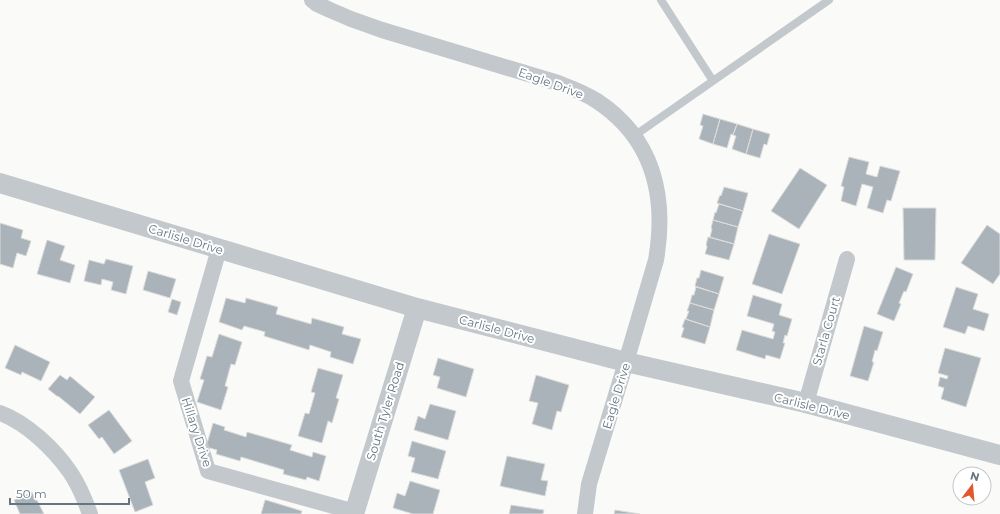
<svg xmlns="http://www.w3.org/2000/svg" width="1000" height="514" font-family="Montserrat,sans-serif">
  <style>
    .building { fill: #aab3b9; stroke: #dcdcda }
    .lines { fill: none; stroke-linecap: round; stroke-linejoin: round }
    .service { stroke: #c3c8cc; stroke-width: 8 }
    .minor { stroke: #c3c8cc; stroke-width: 16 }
    .tertiary { stroke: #c3c8cc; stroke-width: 20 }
    .labels { text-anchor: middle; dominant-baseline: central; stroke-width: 4; stroke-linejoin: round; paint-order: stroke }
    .street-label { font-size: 12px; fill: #657683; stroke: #fff }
  </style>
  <rect width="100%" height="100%" fill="#fafaf8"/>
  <path class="building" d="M703 114 720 119 713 144 699 139 703 126 700 125Z
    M720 119 737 124 733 135 731 134 727 148 713 144Z
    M737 124 753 129 746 154 732 149 736 136 733 135Z
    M753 129 770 134 767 145 764 144 760 158 746 154Z
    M849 157 869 162 866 174 877 177 880 166 900 171 891 201 887 200 883 213 867 208 873 187 862 184 856 206 841 201 844 187 841 186Z
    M800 168 827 185 799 229 771 211Z
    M724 187 748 193 743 211 717 203 720 195 721 196Z
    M719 204 743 211 738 227 713 220 715 212 716 213Z
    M903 208H936L935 260H904Z
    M713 220 738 227 734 244 710 237 712 229 711 228Z
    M0 223 23 230 21 238 31 241 26 256 17 253 13 268 0 264Z
    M987 225 1000 234V274L993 284 961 263Z
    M769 234 800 244 782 294 752 284Z
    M708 237 734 244 729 260 705 254 707 247V246L706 245Z
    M47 240 65 246 60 260 75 265 70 283 37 274Z
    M106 259 133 266 126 294 111 290 113 282 102 279 101 285 84 281 89 260 104 264Z
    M896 267 913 274 906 292 904 291 899 303 901 304 894 321 877 314Z
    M701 270 724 277 719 294 695 286 697 278H699Z
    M148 271 176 279 170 298 143 290Z
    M696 287 719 294 714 310 690 303 692 295H694Z
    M956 287 978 294 973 309 989 314 984 331 968 326 965 334 943 327Z
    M753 295 782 304 779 315 792 319 787 336 785 335 783 343H785L780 359 766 355 765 359 736 350 742 330 773 339 775 332 772 331 774 324 747 316Z
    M226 298 245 303 246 298 278 307 276 314 311 324 312 318 344 327 342 334 361 339 353 364 330 357 331 352 310 345 309 350 264 336 265 332 244 326 242 330 219 322Z
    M172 299 181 302 177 315 168 312Z
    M690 303 714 310 710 327 686 319 689 311H687Z
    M685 319 710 327 705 344 681 337 684 328 682 327Z
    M864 326 883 332 877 351 875 350 872 362H874L868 381 850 376Z
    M219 334 242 342 235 365 231 364 225 386 228 387 221 410 197 402 204 380 200 379 207 356 212 357Z
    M15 345 50 362 41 381 22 372 21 375 5 368Z
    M945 348 981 358 966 407 941 399 944 388 938 386 940 377 947 379 948 376 938 373Z
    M438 358 474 369 466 397 437 388 440 377 433 375Z
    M318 368 343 375 336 398 339 399 332 423 328 421 322 443 298 436 305 413 309 414 315 393 311 392Z
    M60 375 67 380 70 376 95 397 80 414 58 396V397L48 389Z
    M536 375 569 385 561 412 557 411 552 430 532 424 538 403 529 401Z
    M430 404 456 411 448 440 414 430 418 416 425 419Z
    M109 410 132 441 114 454 102 437 99 439 88 425Z
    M213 423 225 427 224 430 246 437 247 432 292 445 290 450 312 457 313 452 326 456 319 481 307 477 306 480 283 474 284 470 241 457 240 461 216 454 217 450 206 447Z
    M412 441 446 451 438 479 411 472 415 458 408 456Z
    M507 456 545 464 541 480 548 481 545 496 500 486Z
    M148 459 155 478 145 482 153 505 135 512 119 470Z
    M410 481 440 490 433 514H413L393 508 397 493 405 496Z
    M32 492 36 501 37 500 44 514H20L14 500Z
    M265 500H266L302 511 301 514H261Z
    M511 505 544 510 543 514H509Z
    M615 510 640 514H614Z"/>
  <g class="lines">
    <path class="service" d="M661 0 713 81
      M634 136 829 0"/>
    <path class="minor" d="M312 0 317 4 330 10 351 19 382 30 558 83C571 88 585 93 597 101 653 138 667 196 656 260L626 362 589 484 585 514
      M219 249 181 381 208 471 355 512
      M806 403 847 259
      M0 413C27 423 54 449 70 472 79 485 85 500 90 514"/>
    <path class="tertiary" d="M0 183 417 308 626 362 806 403 1000 455
      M354 514 417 308"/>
  </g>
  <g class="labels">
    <g class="street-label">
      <text transform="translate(551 83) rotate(20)">Eagle Drive</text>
      <text transform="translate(186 239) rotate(17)">Carlisle Drive</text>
      <text transform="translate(497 329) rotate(15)">Carlisle Drive</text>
      <text transform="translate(826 331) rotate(-74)">Starla Court</text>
      <text transform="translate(616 396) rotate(-73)">Eagle Drive</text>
      <text transform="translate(812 406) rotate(14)">Carlisle Drive</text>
      <text transform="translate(385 411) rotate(-73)">South Tyler Road</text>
      <text transform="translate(197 432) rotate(72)">Hillary Drive</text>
    </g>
  </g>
  <g transform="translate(972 486) rotate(16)"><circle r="19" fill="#ffffff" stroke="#c1c8cd"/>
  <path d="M0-3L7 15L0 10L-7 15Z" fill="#e4572e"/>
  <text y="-6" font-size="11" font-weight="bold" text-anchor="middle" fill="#657683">N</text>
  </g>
  <path d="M10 498v6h119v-6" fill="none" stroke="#657683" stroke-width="2"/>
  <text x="16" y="498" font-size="12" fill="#657683" stroke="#ffffff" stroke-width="3" paint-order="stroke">50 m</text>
</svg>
